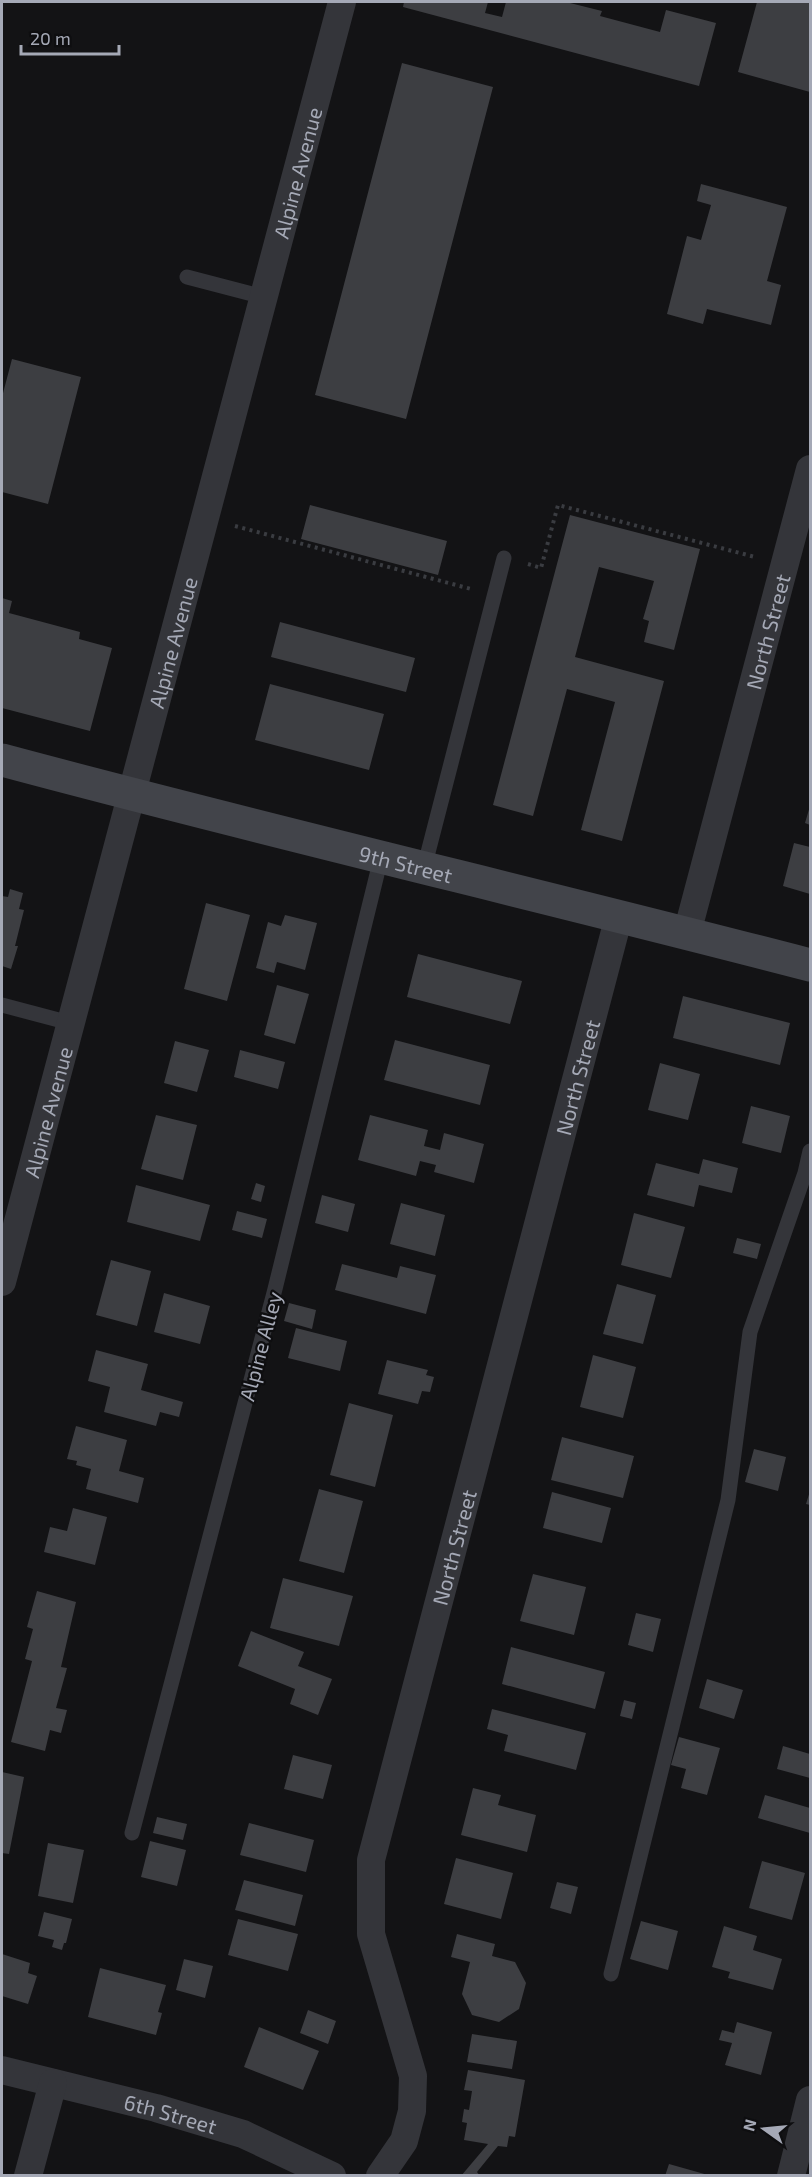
<svg xmlns="http://www.w3.org/2000/svg" width="812" height="2177" font-family="'Exo 2',sans-serif">
  <style>
    .building { fill: #3d3e42 }
    .lines { fill: none; stroke-linecap: round; stroke-linejoin: round }
    .path { stroke: #3a3c41; stroke-width: 4; stroke-dasharray: 3 4.5; stroke-linecap: butt }
    .lane { stroke: #34353a; stroke-width: 15 }
    .street { stroke: #34353a; stroke-width: 28 }
    .secondary { stroke: #42444a; stroke-width: 33 }
    .labels { text-anchor: middle; dominant-baseline: central; stroke-width: 4.5; stroke-linejoin: round; paint-order: stroke }
    .street-label { font-size: 21px; fill: #a5a9b6; stroke: #0e0e10 }
  </style>
  <rect width="100%" height="100%" fill="#131315"/>
  <path class="building" d="M404 2H488L485 13 502 17 506 2H566L602 11 600 16 660 32 666 10 716 23 699 86 403 7Z
    M757 2H810V92L738 72Z
    M402 63 493 87 406 419 315 395Z
    M701 184 787 207 767 281 781 285 771 325 707 309 703 324 667 314 687 236 701 240 711 205 697 201Z
    M12 359 81 377 48 504 2 492V397Z
    M310 505 447 541 438 575 301 539Z
    M570 515 700 549 674 650 644 642 649 621 643 619 654 581 599 567 575 657 664 681 622 841 581 830 615 702 567 689 533 816 493 805Z
    M2 598 12 601 9 613 80 632 79 639 112 648 90 731 2 708Z
    M280 622 415 658 406 692 271 657Z
    M270 684 384 714 369 770 255 740Z
    M810 806V825L805 823Z
    M794 843 810 847V894L783 886Z
    M10 889 23 893 19 909 24 910 15 946H18L11 969 2 966V896L8 897Z
    M206 903 250 915 227 1001 184 989Z
    M285 915 317 923 305 970 277 962 274 973 256 968 268 922 281 926Z
    M418 954 522 981 510 1024 407 997Z
    M277 985 309 994 295 1044 264 1035Z
    M683 996 790 1023 780 1065 673 1038Z
    M395 1040 490 1065 480 1105 384 1080Z
    M175 1041 209 1050 197 1092 164 1083Z
    M240 1050 285 1062 278 1089 234 1077Z
    M660 1063 700 1074 688 1120 648 1110Z
    M751 1106 790 1116 781 1153 742 1143Z
    M156 1115 197 1125 183 1180 141 1169Z
    M370 1115 428 1130 424 1146 440 1150 444 1133 484 1144 474 1183 434 1172 436 1165 420 1161 416 1176 358 1160Z
    M703 1159 738 1168 732 1193 699 1185 694 1207 647 1195 656 1163 699 1174Z
    M256 1183 265 1186 261 1202 251 1199Z
    M136 1185 210 1205 200 1241 127 1222Z
    M322 1195 355 1204 348 1232 315 1223Z
    M401 1203 445 1215 435 1256 390 1244Z
    M237 1211 267 1219 262 1238 232 1230Z
    M634 1213 685 1227 671 1278 621 1265Z
    M737 1238 761 1244 757 1259 733 1253Z
    M111 1260 151 1271 137 1326 96 1315Z
    M342 1264 397 1278 400 1266 436 1275 426 1314 335 1290Z
    M617 1284 656 1295 643 1344 603 1334Z
    M164 1293 210 1306 200 1344 154 1332Z
    M289 1303 316 1310 312 1329 284 1321Z
    M296 1328 347 1341 340 1371 288 1358Z
    M96 1350 148 1364 141 1390 183 1402 179 1417 160 1412 156 1426 104 1412 110 1387 88 1381Z
    M593 1355 636 1367 623 1418 580 1407Z
    M387 1360 428 1370 426 1375 434 1377 430 1392 422 1391 418 1404 378 1394Z
    M349 1403 393 1415 375 1487 330 1475Z
    M76 1426 127 1440 119 1471 144 1478 138 1503 86 1489 91 1469 76 1465 77 1461 67 1459Z
    M562 1437 634 1456 623 1498 551 1480Z
    M754 1449 786 1457 778 1491 745 1482Z
    M319 1489 363 1501 344 1573 299 1561Z
    M810 1491V1505L806 1504Z
    M552 1492 611 1508 602 1543 543 1528Z
    M73 1508 107 1517 95 1565 44 1552 50 1527 67 1531Z
    M533 1574 586 1587 574 1635 520 1621Z
    M283 1578 353 1596 339 1646 270 1628Z
    M37 1591 76 1602 61 1667 67 1668 56 1708 67 1710 61 1733 50 1730 45 1751 11 1742 32 1661 25 1659 33 1629 27 1627Z
    M636 1613 661 1619 653 1652 628 1645Z
    M251 1631 304 1652 298 1666 332 1679 318 1715 290 1704 295 1689 238 1666Z
    M511 1647 605 1672 595 1709 502 1684Z
    M707 1679 743 1690 734 1719 699 1708Z
    M624 1700 636 1703 632 1719 620 1716Z
    M492 1709 586 1733 576 1770 504 1751 508 1735 487 1729Z
    M679 1737 720 1748 707 1795 681 1788 686 1769 671 1765Z
    M783 1746 810 1754V1778L777 1769Z
    M293 1755 332 1765 323 1799 284 1789Z
    M2 1772 24 1777 9 1854 2 1853Z
    M473 1788 501 1795 498 1805 536 1815 527 1852 461 1835Z
    M765 1795 810 1808V1833L758 1818Z
    M157 1817 187 1824 183 1840 153 1833Z
    M249 1823 314 1840 306 1872 240 1855Z
    M150 1841 186 1850 177 1886 141 1877Z
    M48 1843 84 1850 73 1903 38 1896Z
    M456 1858 513 1873 501 1919 444 1904Z
    M762 1861 805 1873 792 1920 749 1908Z
    M244 1880 303 1895 295 1926 235 1910Z
    M557 1882 578 1887 571 1914 550 1908Z
    M44 1912 72 1919 66 1943H64L62 1950 52 1947 54 1940 38 1936Z
    M238 1919 298 1934 288 1971 228 1955Z
    M641 1921 678 1931 668 1970 630 1959Z
    M724 1926 757 1936 753 1950 782 1959 773 1990 728 1978 730 1972 712 1967Z
    M457 1934 495 1944 492 1956 515 1962 526 1983 519 2009 499 2022 472 2015 462 1994 470 1962 451 1957Z
    M2 1954 30 1963 28 1973 37 1976 28 2004 2 1996Z
    M184 1959 213 1966 205 1998 176 1990Z
    M100 1968 166 1985 158 2012 162 2013 156 2035 88 2017Z
    M308 2010 336 2021 328 2044 300 2033Z
    M737 2022 772 2032 761 2075 725 2065 732 2043 719 2040 722 2030 734 2033Z
    M259 2027 319 2051 303 2090 244 2067Z
    M472 2034 517 2041 512 2069 467 2062Z
    M468 2070 525 2080 515 2137 509 2136 507 2147 498 2146 477 2172 480 2176H461L488 2144 464 2140 467 2123 462 2122 464 2109 469 2110 472 2091 464 2090Z
    M669 2164 708 2175V2176H665Z"/>
  <g class="lines">
    <path class="path" d="M235 526 471 589
      M528 564 541 568 558 505 755 557"/>
    <path class="lane" d="M187 277 264 297
      M424 868 504 558
      M2 1005 70 1023
      M132 1833 275 1289 381 858
      M611 1974 728 1500 750 1332 805 1173 810 1151"/>
    <g class="street">
      <path id="s1" d="M687 933 810 469"/>
      <path id="s2" d="M2 1282 342 2"/>
      <path id="s3" d="M2 2070 156 2108 243 2134 332 2176"/>
      <path d="M28 2176 53 2083"/>
      <path id="s4" d="M380 2176 404 2141 412 2111 413 2076 371 1934V1860L619 916"/>
      <path d="M791 2176 810 2100"/>
    </g>
    <path class="secondary" id="s5" d="M2 760C270 832 541 895 810 965"/>
  </g>
  <g class="labels">
    <g class="street-label">
      <text stroke="none"><textPath href="#s2" startOffset="1148">Alpine Avenue</textPath></text>
      <text stroke="none"><textPath href="#s1" startOffset="312">North Street</textPath></text>
      <text stroke="none"><textPath href="#s2" startOffset="662">Alpine Avenue</textPath></text>
      <text stroke="none"><textPath href="#s5" startOffset="417">9th Street</textPath></text>
      <text stroke="none"><textPath href="#s4" startOffset="1140">North Street</textPath></text>
      <text stroke="none"><textPath href="#s2" startOffset="176">Alpine Avenue</textPath></text>
      <text transform="translate(260 1346) rotate(-75)">Alpine Alley</text>
      <text stroke="none"><textPath href="#s4" startOffset="654">North Street</textPath></text>
      <text stroke="none"><textPath href="#s3" startOffset="174">6th Street</textPath></text>
    </g>
  </g>
  <rect width="812" height="2177" fill="none" stroke="#a5a9b6" stroke-width="6"/>
  <g transform="translate(764 2129) rotate(285)" stroke="#0e0e10" stroke-width="4.5" paint-order="stroke">
  <path d="M0-4.5L10 22L0 15L-10 22Z" fill="#a5a9b6"/>
  <text y="-9" font-size="16" font-weight="bold" text-anchor="middle" fill="#a5a9b6">N</text>
  </g>
  <path d="M21 45v9h98v-9" fill="none" stroke="#a5a9b6" stroke-width="3"/>
  <text x="30" y="45" font-size="18" fill="#a5a9b6" stroke="#0e0e10" stroke-width="4.5" paint-order="stroke">20 m</text>
</svg>
